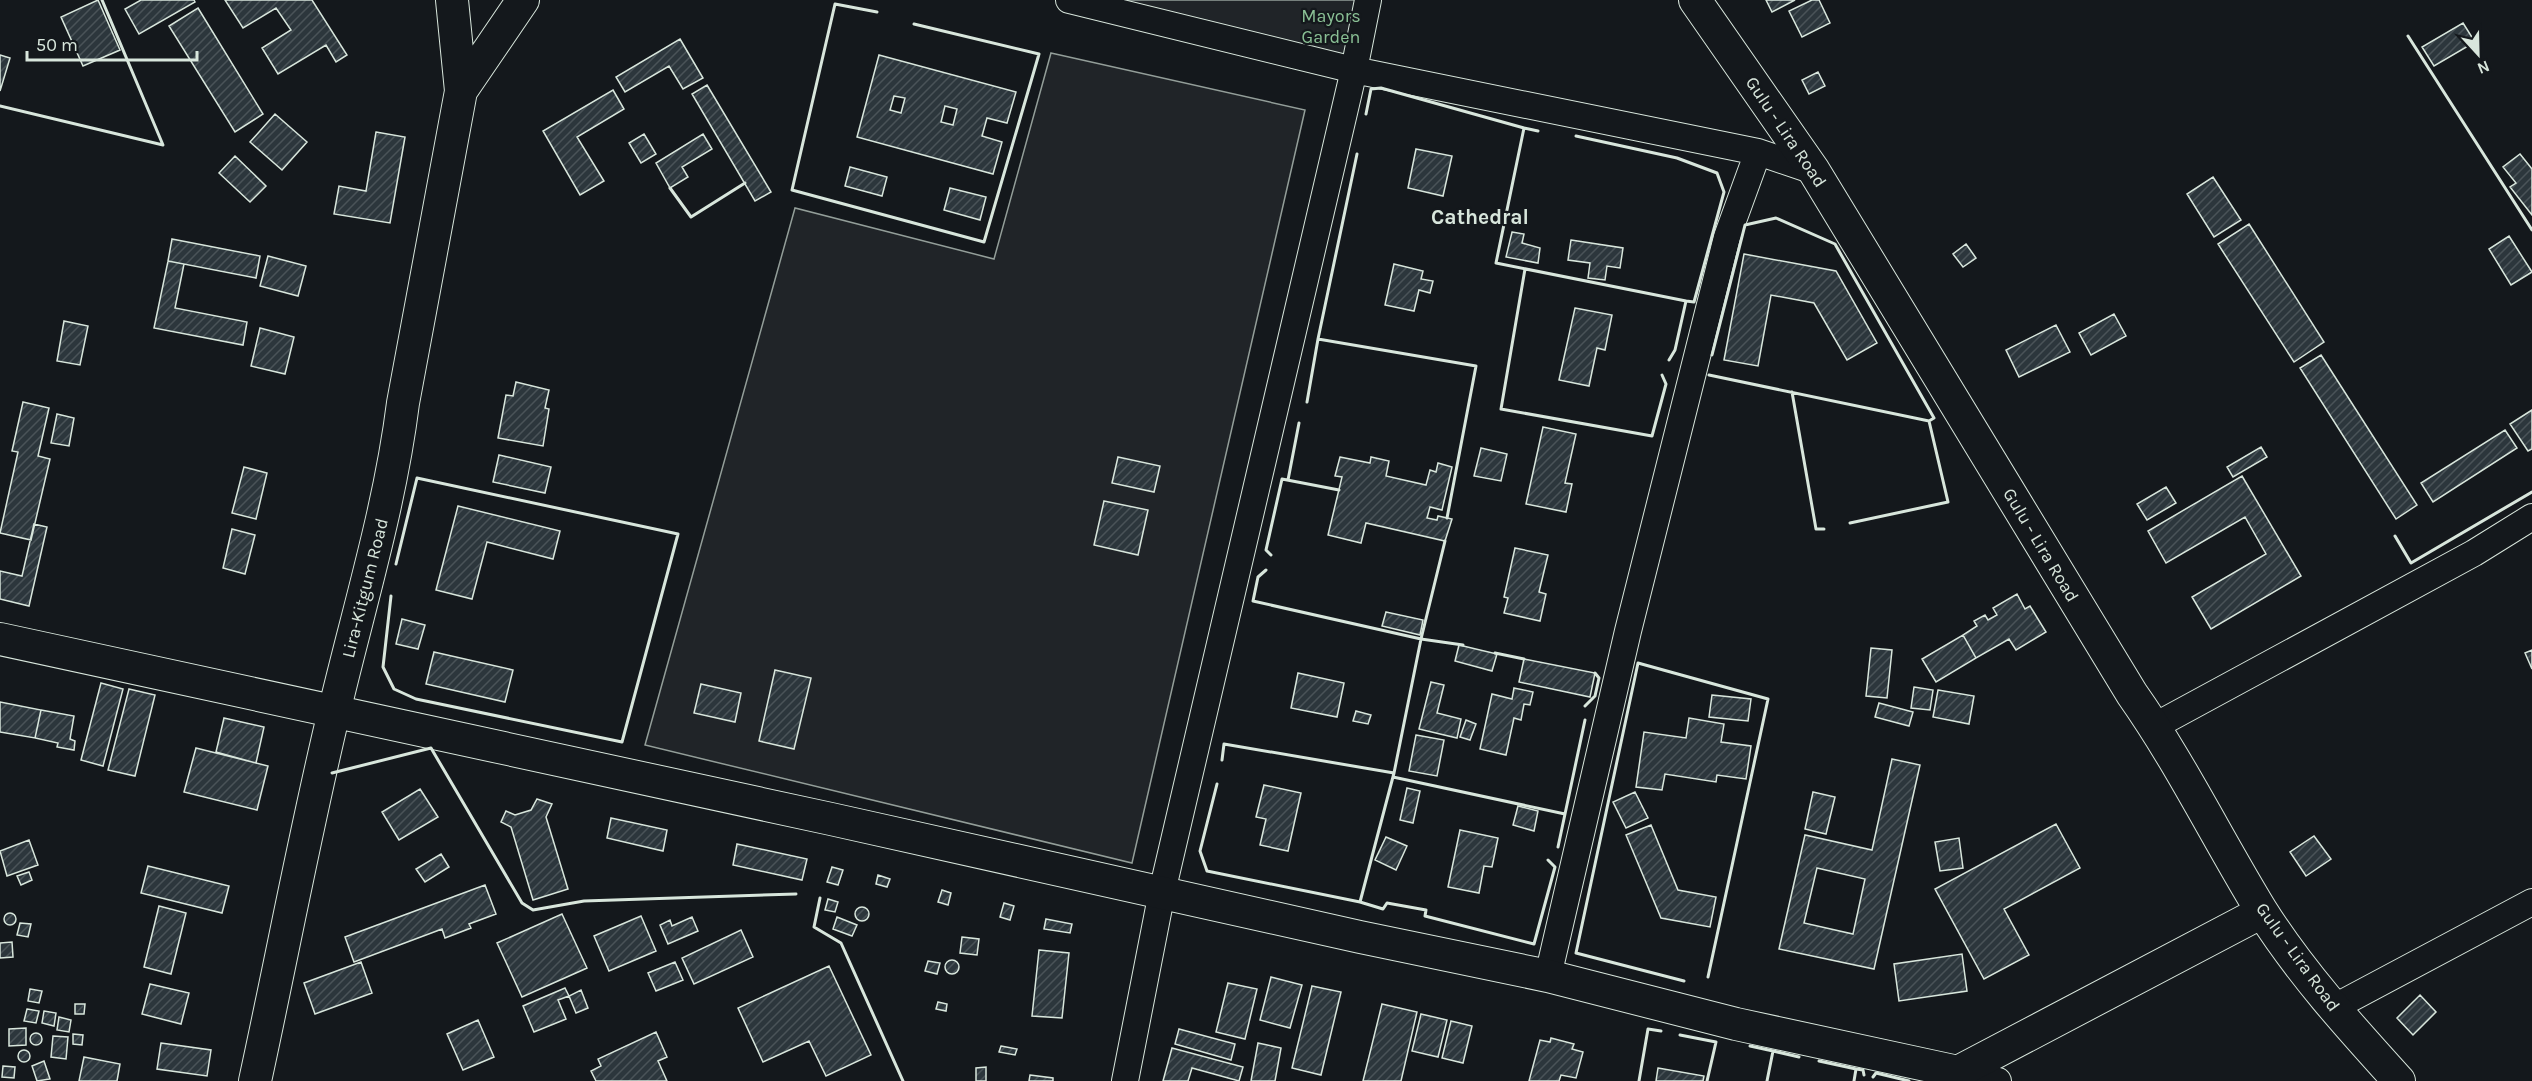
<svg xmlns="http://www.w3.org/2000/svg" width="2532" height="1081" font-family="Karla,sans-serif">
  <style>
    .green { fill: #202428; stroke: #939e99; stroke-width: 1.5 }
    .building { fill: url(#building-hatch); stroke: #d8e6dc; stroke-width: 1.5; fill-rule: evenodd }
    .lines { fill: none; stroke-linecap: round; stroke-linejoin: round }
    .minor-casing { stroke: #d8e6dc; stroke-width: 28 }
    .major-casing { stroke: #d8e6dc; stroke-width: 34 }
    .minor { stroke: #14181c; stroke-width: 26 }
    .major { stroke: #14181c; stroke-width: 32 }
    .wall { stroke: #d8e6dc; stroke-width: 3 }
    .labels { text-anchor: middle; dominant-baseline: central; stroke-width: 4.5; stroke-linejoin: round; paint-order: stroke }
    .park-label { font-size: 18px; fill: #8ac095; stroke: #14181c }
    .street-label { font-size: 18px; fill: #d8e6dc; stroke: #14181c }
    .quarter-label { font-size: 21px; font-weight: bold; fill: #d8e6dc; stroke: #14181c }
  </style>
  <defs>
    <pattern id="building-hatch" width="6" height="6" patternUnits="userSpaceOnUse" patternTransform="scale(1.5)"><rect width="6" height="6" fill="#2c363c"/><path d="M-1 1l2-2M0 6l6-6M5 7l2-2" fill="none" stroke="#4a5358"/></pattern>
  </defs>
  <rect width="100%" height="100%" fill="#14181c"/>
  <path class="green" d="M1099 0H1363L1353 60Z
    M1051 53 1305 110 1132 863 645 745 795 208 994 259Z"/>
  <path class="building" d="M98 0 120 50 83 66 61 17Z
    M141 0H194L195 2 139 34 125 9Z
    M225 0H312L347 55 336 62 326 45 278 74 262 48 291 30 276 8 243 28Z
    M1766 0H1795L1772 12Z
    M1812 0H1819L1830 23 1802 37 1789 11Z
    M198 8 263 114 235 132 169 26Z
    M2463 23 2475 42 2434 66 2422 47Z
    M680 39 703 78 683 89 669 66 625 92 616 77Z
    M0 55 10 58 0 91Z
    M879 55 1016 92 1007 123 987 118 982 136 1002 142 993 174 857 137ZM894 96 905 98 901 113 890 110ZM945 106 957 109 953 125 941 122Z
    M1818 72 1825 86 1809 94 1802 80Z
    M707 85 771 192 755 201 692 94Z
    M613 90 624 109 577 137 604 181 580 195 543 131Z
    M275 114 307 142 282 170 250 142Z
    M376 132 405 137 390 223 334 214 339 186 366 191Z
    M644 134 656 154 641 163 629 143Z
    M703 134 712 149 682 167 688 177 670 188 656 163Z
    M1416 149 1452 156 1443 196 1408 188Z
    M2520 154 2532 169V215L2510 187 2516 183 2503 167Z
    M235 156 266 186 250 202 219 173Z
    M850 167 887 177 882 196 845 186Z
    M2213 177 2241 220 2214 237 2187 194Z
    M950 188 986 197 980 220 944 210Z
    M2249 224 2324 342 2294 362 2218 244Z
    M1512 232 1524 234 1522 243 1540 248 1538 263 1506 257Z
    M2509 236 2532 272 2511 285 2489 249Z
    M172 239 260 256 256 278 168 261Z
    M1571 240 1623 248 1620 268 1607 266 1605 280 1588 278 1590 263 1568 260Z
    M1966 244 1976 258 1963 267 1953 254Z
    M1744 254 1836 271 1877 343 1847 360 1814 303 1771 295 1758 366 1724 360Z
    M268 256 306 266 298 296 260 286Z
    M168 261 184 264 175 308 247 322 243 345 154 328Z
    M1394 264 1423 271 1421 279 1433 281 1430 293 1419 290 1414 311 1385 305Z
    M1575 308 1612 315 1605 350 1597 348 1589 386 1559 380Z
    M2114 314 2126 336 2091 355 2079 333Z
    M64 321 88 326 80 365 57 361Z
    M2056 325 2070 352 2019 377 2006 350Z
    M260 328 294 337 285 374 251 366Z
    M2321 355 2417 505 2396 519 2300 368Z
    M516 382 549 390 545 408 549 409 543 446 498 438 506 395 513 396Z
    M23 402 49 408 38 456 50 459 31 540 0 533 18 452 12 451Z
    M2532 410V449L2528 451 2510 424Z
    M57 414 74 418 69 446 51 443Z
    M1543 427 1576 434 1565 483 1572 484 1566 512 1526 504Z
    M2505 430 2517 448 2433 502 2421 483Z
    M2261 447 2267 457 2233 477 2227 467Z
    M1481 448 1507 454 1501 481 1474 476Z
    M499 455 551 467 545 493 493 482Z
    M1118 457 1160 466 1154 492 1112 483Z
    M1340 457 1370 463 1371 457 1389 461 1386 476 1426 485 1430 470 1436 472 1438 463 1452 467 1442 510 1430 507 1427 518 1437 520 1438 516 1452 519 1445 541 1366 523 1361 543 1328 535 1342 477 1335 476Z
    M244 467 267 473 256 519 232 513Z
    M2242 476 2301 576 2211 629 2192 597 2266 554 2245 517 2166 563 2148 531Z
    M2166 487 2176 503 2147 520 2137 504Z
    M1104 501 1148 510 1138 555 1094 545Z
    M458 506 560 531 553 559 487 542 472 599 436 590Z
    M34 524 47 527 29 606 0 599V571L22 576Z
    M232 529 255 535 245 574 223 568Z
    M1515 548 1548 555 1539 592 1546 594 1540 621 1504 613 1508 598 1504 597Z
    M2017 594 2025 609 2030 606 2046 632 2016 650 2009 639 1976 658 1963 635 1977 626 1974 621 1985 615 1988 620 1997 615 1993 608Z
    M1386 612 1423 620 1420 635 1382 626Z
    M402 619 425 625 418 649 396 644Z
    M1963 635 1976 658 1936 682 1922 659Z
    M1459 645 1497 654 1492 671 1455 661Z
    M1871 648 1892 650 1887 698 1866 696Z
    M2532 650V669L2525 653Z
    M434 652 513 670 505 702 426 684Z
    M1524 659 1595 673 1590 697 1519 682Z
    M775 670 811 678 794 749 759 741Z
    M1298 673 1344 683 1337 717 1291 708Z
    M1431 682 1444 685 1437 713 1461 719 1457 738 1419 729Z
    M101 683 123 689 103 766 81 760Z
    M701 684 741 693 735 722 694 713Z
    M1914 687 1933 690 1930 710 1911 708Z
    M1514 688 1533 692 1530 705 1524 704 1521 720 1514 718 1506 755 1480 749 1492 694 1512 699Z
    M129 689 155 695 135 776 108 770Z
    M1938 690 1974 696 1969 724 1933 717Z
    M1712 695 1751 699 1748 721 1709 717Z
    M0 702 41 710 35 738 0 732Z
    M1879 703 1913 712 1909 726 1875 717Z
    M41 710 74 716 70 739 75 741 74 750 57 747 58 743 35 738Z
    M1356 711 1371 715 1368 724 1353 721Z
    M224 718 264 727 256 763 216 752Z
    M1689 718 1724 724 1721 742 1751 746 1746 779 1717 775 1716 782 1665 774 1662 790 1636 787 1644 732 1686 738Z
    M1466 720 1476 724 1470 740 1460 737Z
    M1416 735 1444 740 1437 776 1409 771Z
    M196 748 268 766 257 810 184 792Z
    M1892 759 1920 765 1874 969 1779 949 1805 835 1872 850ZM1817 868 1865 879 1853 934 1804 923Z
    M1264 785 1301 793 1288 851 1260 845 1266 819 1256 817Z
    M1407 788 1420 791 1413 823 1400 820Z
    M420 789 438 817 399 840 382 812Z
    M1635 792 1648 818 1626 828 1613 802Z
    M1813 792 1835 797 1826 834 1805 829Z
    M537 799 552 804 546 817 568 889 533 900 511 827 501 822 506 811 515 815 531 810Z
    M1518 806 1538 811 1534 831 1513 825Z
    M611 818 667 830 663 851 607 838Z
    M2056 824 2080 868 2004 909 2029 955 1984 979 1935 889Z
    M1651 825 1678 890 1716 897 1710 927 1661 918 1626 835Z
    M1460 830 1498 838 1492 867 1484 866 1479 893 1448 887Z
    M2314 836 2331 859 2306 876 2290 852Z
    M1386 837 1407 846 1396 870 1375 860Z
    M1959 838 1963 868 1940 871 1935 842Z
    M29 840 38 865 7 876 0 851Z
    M737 844 807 859 802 880 733 865Z
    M441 854 449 867 425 882 416 869Z
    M148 866 229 886 222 913 141 893Z
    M832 867 843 870 838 885 827 882Z
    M29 872 32 880 21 885 17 876Z
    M878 875 890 879 887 887 876 884Z
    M485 885 496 914 469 924 471 928 445 938 442 929 354 962 345 937Z
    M942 890 951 893 948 905 938 902Z
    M828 899 838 902 835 912 825 910Z
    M1004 903 1014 906 1010 920 1000 917Z
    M159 906 186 913 171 974 144 967Z
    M855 914a7 7 0 1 1 14 0a7 7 0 1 1-14 0Z
    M4 919a6 6 0 1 1 12 0a6 6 0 1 1-12 0Z
    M562 914 587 968 522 997 497 943Z
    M641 916 656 951 609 971 594 936Z
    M692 917 698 931 668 944 660 925 670 920 672 926Z
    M837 917 857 925 852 936 833 929Z
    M1046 919 1072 924 1070 933 1044 929Z
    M20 923 31 924 28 937 17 935Z
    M741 930 753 957 694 984 682 958Z
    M962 937 979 939 977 955 960 953Z
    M12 942 13 957 0 958V943Z
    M1039 950 1069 953 1062 1018 1032 1016Z
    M1962 954 1967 991 1899 1001 1894 964Z
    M945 967a7 7 0 1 1 14 0a7 7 0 1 1-14 0Z
    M928 961 940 963 937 974 925 971Z
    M361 962 372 993 315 1014 304 983Z
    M675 962 683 980 656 991 648 973Z
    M829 966 871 1055 826 1076 809 1041 763 1062 738 1008Z
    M1271 977 1302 985 1290 1028 1260 1020Z
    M1228 983 1257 989 1245 1039 1216 1032Z
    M150 984 189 993 181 1024 142 1014Z
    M1312 986 1341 992 1321 1075 1292 1068Z
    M565 988 569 996 558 1000 566 1019 534 1032 523 1006Z
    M30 989 42 991 39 1003 28 1001Z
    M581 990 588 1008 576 1013 569 996Z
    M2420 995 2436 1012 2413 1035 2397 1018Z
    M938 1002 947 1004 946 1011 936 1009Z
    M75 1004H85L84 1014H75Z
    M1382 1004 1417 1012 1401 1081H1363Z
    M27 1009 39 1011 36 1023 24 1021Z
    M44 1011 56 1013 54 1026 42 1023Z
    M1421 1014 1447 1020 1438 1057 1412 1051Z
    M59 1017 71 1020 69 1032 57 1030Z
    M478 1020 494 1057 463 1070 447 1034Z
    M1451 1021 1472 1026 1463 1063 1442 1058Z
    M26 1028V1045L9 1046V1029Z
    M1179 1029 1235 1044 1231 1060 1175 1044Z
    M656 1032 667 1057 658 1061 667 1081H596L591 1071 601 1066 598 1059Z
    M30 1039a6 6 0 1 1 12 0a6 6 0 1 1-12 0Z
    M73 1034 83 1035 82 1045 73 1044Z
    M53 1036 68 1037 66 1059 51 1057Z
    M1551 1038 1574 1044 1572 1049 1583 1052 1576 1078 1561 1075 1559 1081H1529L1540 1040 1550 1042Z
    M161 1043 211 1050 207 1076 157 1069Z
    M1258 1043 1281 1048 1275 1081H1251Z
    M1001 1046 1017 1049 1015 1055 999 1052Z
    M1172 1048 1243 1067 1239 1081 1192 1068 1188 1081H1163Z
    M18 1056a6 6 0 1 1 12 0a6 6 0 1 1-12 0Z
    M84 1057 120 1064 117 1081H79Z
    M44 1061 50 1079 37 1081 32 1066Z
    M3 1066 15 1067 14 1078 2 1077Z
    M986 1067V1081H976V1068Z
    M1658 1068 1704 1076 1703 1081H1656Z
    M1030 1075 1053 1078V1081H1029Z"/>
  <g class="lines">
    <defs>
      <path id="minor" d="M1069 0 1354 70 1758 152 1814 171
        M2155 726 2474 553 2532 517
        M1548 976 1628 631 1727 237 1758 152
        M2333 1008 2532 902
        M1958 1072 1998 1081
        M1125 1081 1162 892 1354 70 1368 0"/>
      <path id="major" d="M1695 0 1814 171 2132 694C2180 762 2217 838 2261 910 2300 972 2350 1027 2399 1081
        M461 91 523 0
        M0 639 831 819 1360 937 1548 976 1736 1024 1958 1072 2262 912
        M255 1081C282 957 305 832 335 708 359 607 390 507 403 403L461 91 452 0"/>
    </defs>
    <use href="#minor" class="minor-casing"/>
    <use href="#major" class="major-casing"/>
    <use href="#minor" class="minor"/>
    <use href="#major" class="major"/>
    <path class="wall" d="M877 12 835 4 792 190 984 242 1039 54 914 24
      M2408 36 2532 230
      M0 106 163 145 102 0
      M1366 114 1371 89 1381 88 1524 128
      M1538 131 1524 128 1496 263 1686 301
      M1576 136 1677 158 1717 173 1724 192 1694 302 1686 301 1675 350 1669 360
      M670 188 691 217 745 183
      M1525 269 1501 409 1652 436 1666 384 1662 375
      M1318 339 1357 154
      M1709 375 1929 421 1934 418 1835 244 1776 218 1745 225 1712 355
      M1792 392 1816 529H1824
      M1307 402 1318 339 1476 366 1447 518
      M1288 480 1299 423
      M1850 523 1948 502 1929 421
      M2395 536 2411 563 2532 492
      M1271 555 1266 550 1282 479 1339 490
      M1266 570 1258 577 1253 601 1421 639 1445 541
      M391 596 383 667 394 689 416 699 622 742 678 534 417 478 396 564
      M1495 653 1524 659
      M1585 706 1595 696 1599 678 1595 673
      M1222 760 1224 744 1394 773 1421 639 1463 645
      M332 773 431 748 522 903 533 910 584 901 796 894
      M1393 777 1565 814 1558 847
      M1217 784 1200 851 1207 871 1360 902 1394 773
      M1565 814 1585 720
      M820 898 814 927 841 943 903 1081
      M1360 902 1383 909 1387 903 1426 910 1425 916 1534 944 1555 867 1548 860
      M1684 981 1576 953 1638 663 1768 699 1708 977
      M1680 1035 1716 1042 1707 1081
      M1750 1046 1773 1051 1767 1081
      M1773 1051 1799 1057
      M1819 1061 1856 1069 1854 1081
      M1856 1069 1863 1070 1864 1075
      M1873 1077 1876 1073 1909 1081
      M1639 1081 1648 1029 1661 1031"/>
  </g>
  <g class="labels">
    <g class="park-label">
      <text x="1331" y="16">Mayors<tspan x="1331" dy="21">Garden</tspan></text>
    </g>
    <g class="street-label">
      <text transform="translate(1786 132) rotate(56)">Gulu - Lira Road</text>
      <text transform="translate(2041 545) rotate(59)">Gulu - Lira Road</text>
      <text transform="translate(365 588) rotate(-76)">Lira-Kitgum Road</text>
      <text transform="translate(2298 957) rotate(54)">Gulu - Lira Road</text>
    </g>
    <g class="quarter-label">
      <text x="1480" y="217">Cathedral</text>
    </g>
  </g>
  <g transform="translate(2478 54) rotate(158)" stroke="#14181c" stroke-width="4.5" paint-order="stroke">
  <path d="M0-4.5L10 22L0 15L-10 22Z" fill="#d8e6dc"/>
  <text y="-9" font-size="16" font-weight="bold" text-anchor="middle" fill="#d8e6dc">N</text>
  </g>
  <path d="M27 51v9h170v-9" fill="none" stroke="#d8e6dc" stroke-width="3"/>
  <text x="36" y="51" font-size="18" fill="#d8e6dc" stroke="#14181c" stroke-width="4.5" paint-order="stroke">50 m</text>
</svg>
